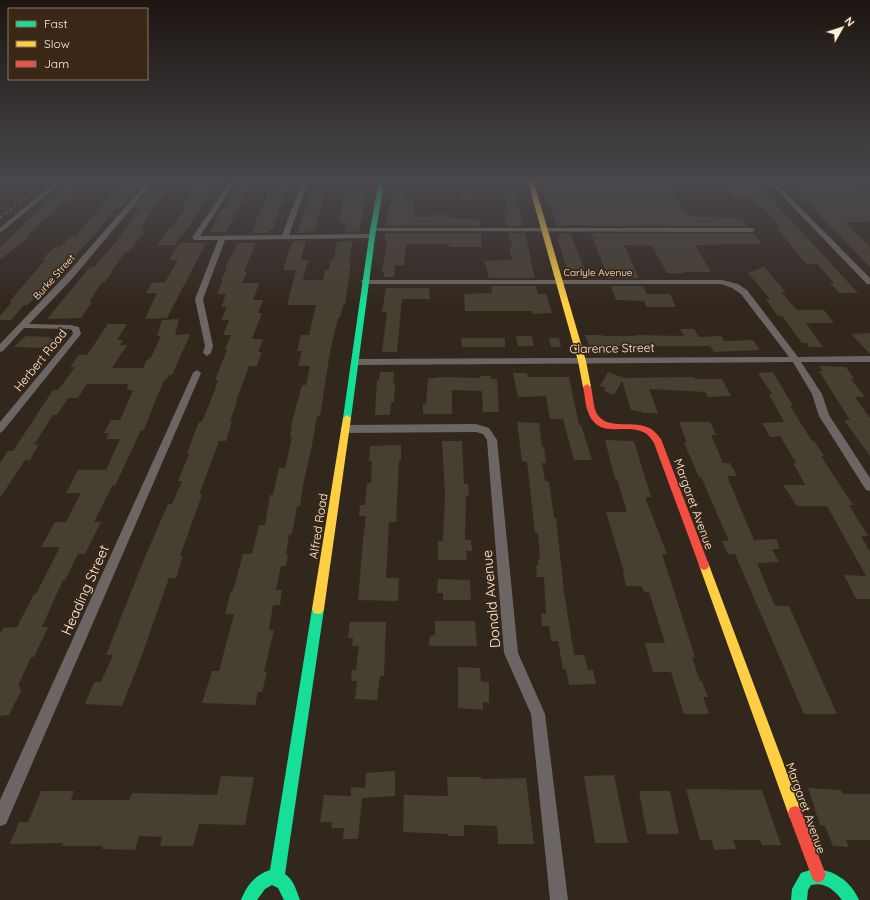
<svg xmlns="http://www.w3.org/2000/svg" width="870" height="900" font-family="Quicksand,sans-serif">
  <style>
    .building { fill: #473f32 }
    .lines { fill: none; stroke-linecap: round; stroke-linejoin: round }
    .street { fill: #6b6664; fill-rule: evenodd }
    .fast { fill: #16e098; fill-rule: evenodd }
    .slow { fill: #ffcf43; fill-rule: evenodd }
    .jam { fill: #f24e42; fill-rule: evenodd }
    .rail { stroke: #675f59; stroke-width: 2; stroke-dasharray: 3 3; stroke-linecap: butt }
    .labels { text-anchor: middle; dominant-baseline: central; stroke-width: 3.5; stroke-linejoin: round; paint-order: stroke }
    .far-street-label { font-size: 10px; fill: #faeee2; stroke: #3a2715 }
    .street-label { font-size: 12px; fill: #faeee2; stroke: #3a2715 }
    .near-street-label { font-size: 14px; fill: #faeee2; stroke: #3a2715 }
  </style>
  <rect width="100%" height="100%" fill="#32271d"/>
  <path class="building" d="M129 180 147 181 122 208H115L96 233 70 261H67L28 305H24L11 320H0V316L12 302H9L45 260H42L54 247H61L70 236H76L123 181Z
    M218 180 191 223 175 245H157L167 230 170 227H173L186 207 182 206 191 191 169 190 165 192 142 226H144L140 231H145L129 252H125L105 282H102L89 302H92L81 318 47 319 90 267H93L97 264 118 239 139 208H133L157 181Z
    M543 180 632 182 697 180 705 190 671 192 689 216 741 218 748 226H588V225H567L568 226H557L549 205H548L542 187H545Z
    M720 180 755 181 858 293H839L830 283H834L817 264H806L776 227H780L762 206H756L750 198H733Z
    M278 181H293L283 200 272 230H269L268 233H252L256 223H254L259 213 272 186 275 187Z
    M315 181H328L329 183 323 199 317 224 314 231H308V233H297Z
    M786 181H834L870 186V222H845L870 247V267Z
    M68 182H84L67 200 48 217H46L27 236H30L0 260V247Z
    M239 182 252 183 231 223 226 232H210L226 202 232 197Z
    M356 182H368L360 231 344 233 347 223H339L344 195 354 194Z
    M392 187 407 188 406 200H415L414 217H434V214H446V218L480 219V226H386Z
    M459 188H470L471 199H460Z
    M502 189H516L523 226H507L504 214H508Z
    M385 233H481L482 247H449V244H406L404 265H395L394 277H384V272H382L387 242H385Z
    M508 233H525L535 278H489L484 261 512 260 509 247H512Z
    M559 233H570L587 275H569L557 238H560Z
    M591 233H753L762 244 695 245 711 272H684V273H667L652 246 624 245 639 278H608Z
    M306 240 301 260H308L303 280H323L325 270H329L331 260H334L337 242 353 240 349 262H351L345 305H343L340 318H338L330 352 320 416H317L312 445 303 486 300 506H297L292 534H289L286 555H288L286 566H281L276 590H282L280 605H273L269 630H274L264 672H267L262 692H258L255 705 202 703 212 671H219L234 614H225L231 591H233L243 554H252L259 525H265L270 495H273L279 468H285L292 437H290L292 426H291L302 385H306L310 366H298L302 351H297L301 335H309L316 305H287L296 270H283L291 246 295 241Z
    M179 243H206L167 318 145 319 157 293H146L152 283 165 282 178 260H169Z
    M238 243H256L244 272H247L242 283H259L253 300H263L258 313H262L252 339H263L258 352H262L257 366H249L236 401 237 402 230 421H232L226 441H219L199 495H202L180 556H183L176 578H169L142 655 122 706 85 704 94 682H101L113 655H106L145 557 168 504H172L182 481H178L189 454H187L193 437 199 422H202L215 390 218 380H215L227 350H225L231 335H223L229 320H221L227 307H221L226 294H217L223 280H221L227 268H225Z
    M764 267 786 292H781L797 310H824L834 323H806L823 347H809L807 343H802L782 316 777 315 766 299H770L748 273Z
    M491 286H536L538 294H546L552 313 532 314V311H465L464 294 492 293Z
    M611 286H643L646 294H670L676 307H647L644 301 616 300Z
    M386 288H429L430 299H402L397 352H382L387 312H382Z
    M179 319 175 335 190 334 188 339 172 375H169L167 379H165L158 394 144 430H141L115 486H112L94 522H101L85 554H78L65 580H63L42 627H48L34 657H31L18 686H20L19 689H22L9 715 0 716V634L3 628 17 627 34 594H36L60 547H41L55 522H66L81 493H66L78 470H106L120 439H106L109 433H104L111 420H120L133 390H127L128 384H87L78 398H68L57 415H53L34 445 39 444 30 460H25L0 498V463L8 451H13L53 390H58L62 385 75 367H70L79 355H87L108 324H127L117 340H123L120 345H127L112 368H143L146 361 151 357 161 336H157L162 320Z
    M680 329H694L699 337 721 336 724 341 753 340 760 350 714 352 710 346H589L585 335H602L603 336H636L635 335 684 336Z
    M870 333V354L851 334Z
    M26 336 51 337 49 339H58L50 348 14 347Z
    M516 336H532L534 346H518Z
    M461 338H505V347H462Z
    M549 338H559L561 347H551Z
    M820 366 846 367 854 379H851L865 397H855L870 418V456L844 420H850L819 371H823Z
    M380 372H394L393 383H395L394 402H391L390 415H375L377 380H379Z
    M608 372 624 378 694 377 695 379H722L731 396 708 397 705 392 649 389 658 413H642V412L631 410 622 381 614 395 604 391 606 388 600 386Z
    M773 372 793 406H790L812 441H814L824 456H821L853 505H849L868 536H861L870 552V599H856L844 575 866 576 827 506H797L783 485H805L793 463H796L780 436 770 437 762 423 784 422 769 394H772L758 373Z
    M513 373H527L528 377H569L579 425H581L592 460H574L563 419H550L546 396 518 397Z
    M480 376H491V379H497L499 412H483L482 391 452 390V414H423V404H426L428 378H438V377L480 378Z
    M517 422 539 423 542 447H544L546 463H542L545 481 549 482 554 518H556L564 592 574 655H584L588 670H593L596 684 569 685 566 669H563L558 641H551L549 626H542L541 613 546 614 544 577H537L536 566H538V559H540L538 533H535L527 462 522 461Z
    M679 422H710L716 435H711L723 463H730L737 476H727L754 540 776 539 780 549H772L779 562 757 563 775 606H789L837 714H804L735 554H728L722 541H729L701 477H699L684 443H687Z
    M605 440 634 441 651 497H645L667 554H662L695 657H692L700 681H702L708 697H703L709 714H684L671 672H653L645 643H665L649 592H644L642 586H626L623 572H624L606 512H627L617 479H615Z
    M442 441H462L464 484H468L469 496H466L465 540H471L472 551H466L467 560H438V541H443L445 495Z
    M401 445V460L399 461 396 522H389L386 578H399L398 601 358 600 363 540 366 516H359L360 505H365L367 483H371L372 461H369L370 446Z
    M438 579 470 580 471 600H443V593H437Z
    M435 621H475L477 646H429L430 636 435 635Z
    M350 622H386L384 676H380L377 700 355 699 357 681H351L352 670H356L359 646H352L353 638H348Z
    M458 667 480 668 481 682H489V703L483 702V710L458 708Z
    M395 771V796L362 798 358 839H343L344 828H331L332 822H320L324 795 351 796V787L365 788 366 773Z
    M614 775 628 843H595L584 776Z
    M221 776 254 777 245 825 199 824 193 846H160L162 837 139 836 135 850 102 849 103 846H62L63 843 10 844 19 822H28L41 791H74L71 800H129L132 793 217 795Z
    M447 777H481L482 779 526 778 534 844H498L497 826 464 825V836H448V834L403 832 404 795 448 796Z
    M808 788 841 790 843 794H870V840H846L849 847 833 846 825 826 820 825Z
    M686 789 762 790 781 845H762L760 840H733L736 849 714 850 712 840H700Z
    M639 791H670L679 834H647Z"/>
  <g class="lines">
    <path class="street" d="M59 179H66L0 233V228Z
      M150 179H156L71 280 29 324 70 325 79 327 81 334 3 431 0 433V422L73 334 72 330 69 329 24 328 3 351 0 352V344L65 276Z
      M232 179H238L200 236 282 235 303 179H309L289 235 372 234 375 236 372 238 225 240 203 299 213 346 211 353 207 356 203 353 205 346 195 299 218 240H195L192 238Z
      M380 179H530L533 181 530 183 382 182 380 181Z
      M766 179H772L870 278V284H867Z
      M373 228H752L755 230 752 232 371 231 370 230Z
      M362 280H722L738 284 747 290 798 357 870 356V362H801L822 394 829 415 870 478V491L866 490 819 416 812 394 793 362 355 365 351 362 355 359 789 357 741 294 732 288 721 284H365L361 282Z
      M197 370 201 373 6 824 0 826V800L193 373Z
      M476 424 489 428 497 440 518 653 545 714 568 900H550L531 714 504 653 487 440 483 434 476 432 345 433 340 429 345 425Z"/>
    <path class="fast" d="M379 179H385L376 230 351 418 347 421 343 418 370 230Z
      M318 604 322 605 324 609 285 874C294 880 296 890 300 900H284L278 888 272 885 265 889 257 900H241C247 885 255 875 270 870L312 609 314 605Z
      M813 869C833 869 851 881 859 900H842C833 889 825 882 811 885L808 890 807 900H791L792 889 801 873Z"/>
    <path class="slow" d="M527 179H533L586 361 591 387 590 389 587 390 583 387 578 361Z
      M347 415 351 418 324 609 322 613 318 614 314 613 312 609 343 418Z
      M704 560 708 562 709 565 802 813 800 818 795 820 790 818 788 813 699 565 700 562Z"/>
    <path class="jam" d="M587 384 591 387C593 395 593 404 596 412 605 431 631 420 647 427 653 429 657 434 661 439L709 565 708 568 704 570 700 568 699 565 654 443C651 438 648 434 643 432 623 423 599 440 588 412 585 404 585 395 583 387Z
      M795 806 800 808 826 875 823 880 818 883 813 880 788 813 790 808Z"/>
    <path class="rail" d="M0 218 49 179"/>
  </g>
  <linearGradient id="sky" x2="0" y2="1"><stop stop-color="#1c1510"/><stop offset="0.59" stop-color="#49474c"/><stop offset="1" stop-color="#49474c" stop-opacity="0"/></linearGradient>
  <rect width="870" height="305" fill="url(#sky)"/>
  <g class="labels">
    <g class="far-street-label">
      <text x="598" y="272">Carlyle Avenue</text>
      <text transform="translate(54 277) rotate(-48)">Burke Street</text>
    </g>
    <g class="street-label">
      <text transform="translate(612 348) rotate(-1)">Clarence Street</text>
      <text transform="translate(40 360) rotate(-51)">Herbert Road</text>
      <text transform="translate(694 504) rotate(70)">Margaret Avenue</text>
      <text transform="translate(318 526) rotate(-81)">Alfred Road</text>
      <text transform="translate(806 808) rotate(70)">Margaret Avenue</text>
    </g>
    <g class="near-street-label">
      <text transform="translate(85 590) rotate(-66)">Heading Street</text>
      <text transform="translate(491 599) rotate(-95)">Donald Avenue</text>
    </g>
  </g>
  <rect x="8" y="8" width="140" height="72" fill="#3a2715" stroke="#877767"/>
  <rect x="16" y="21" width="20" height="6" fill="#16e098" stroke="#877767"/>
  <text x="44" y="28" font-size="12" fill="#faeee2">Fast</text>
  <rect x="16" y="41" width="20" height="6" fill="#ffcf43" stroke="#877767"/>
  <text x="44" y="48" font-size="12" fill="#faeee2">Slow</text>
  <rect x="16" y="61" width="20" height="6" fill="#f24e42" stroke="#877767"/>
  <text x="44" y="68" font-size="12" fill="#faeee2">Jam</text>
  <g transform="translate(842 28) rotate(51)" stroke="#3a2715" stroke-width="3" paint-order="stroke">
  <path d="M0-3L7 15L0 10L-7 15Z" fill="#faeee2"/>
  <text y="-6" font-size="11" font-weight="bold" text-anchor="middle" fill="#faeee2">N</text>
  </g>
</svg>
